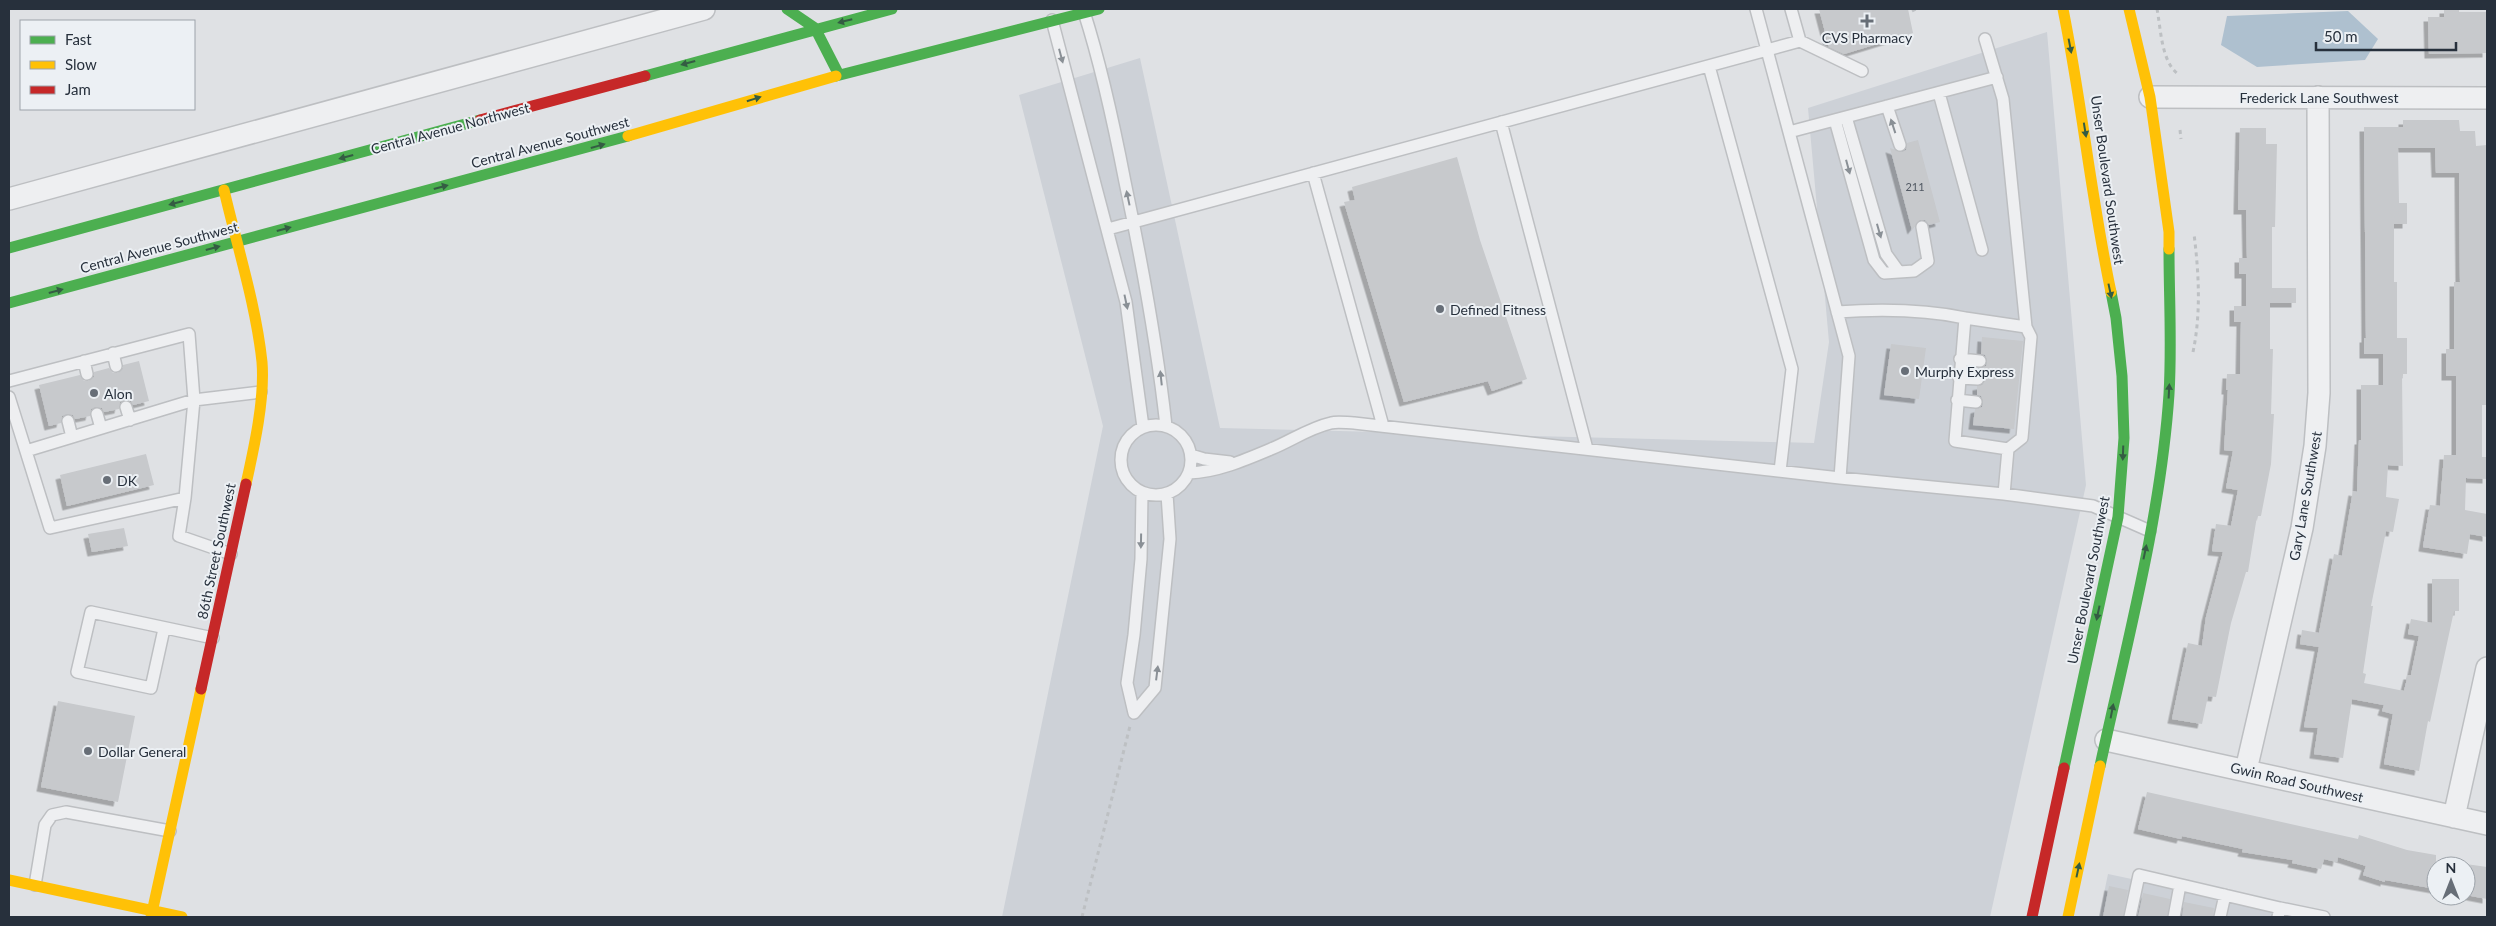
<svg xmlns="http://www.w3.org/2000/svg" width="2496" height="926" font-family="Lato,sans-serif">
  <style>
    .built { fill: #cdd1d7 }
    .water { fill: #aec0cf }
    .building { fill: #c7c9cc; filter: url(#shadow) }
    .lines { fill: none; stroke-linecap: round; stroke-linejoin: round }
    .lane-casing { stroke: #bdbfc2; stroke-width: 14 }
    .street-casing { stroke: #bdbfc2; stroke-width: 24 }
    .path { stroke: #bdc0c3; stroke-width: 3; stroke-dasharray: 4 4; stroke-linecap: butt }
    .lane { stroke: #eeeff1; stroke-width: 11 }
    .street { stroke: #eeeff1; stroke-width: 21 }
    .fast { stroke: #4caf50; stroke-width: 11 }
    .slow { stroke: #ffc107; stroke-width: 11 }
    .jam { stroke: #c62828; stroke-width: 11 }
    .oneway { fill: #345c43 }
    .oneway2 { fill: #8a9096 }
    .poi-dot { fill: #676e77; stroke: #ecf0f4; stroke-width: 2 }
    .labels { text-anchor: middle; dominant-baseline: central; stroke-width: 4; stroke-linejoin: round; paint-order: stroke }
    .number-label { font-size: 11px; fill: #505761 }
    .poi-label { font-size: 14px; fill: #27303c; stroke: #ecf0f4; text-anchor: start }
    .street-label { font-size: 14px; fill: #27303c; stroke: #ecf0f4 }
  </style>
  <defs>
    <filter id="shadow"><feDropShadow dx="-4.5" dy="4.5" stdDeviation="0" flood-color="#0004"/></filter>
  </defs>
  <rect width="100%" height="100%" fill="#dfe1e4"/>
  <path class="built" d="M2047 32 2086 485 1990 917H1002L1103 426 1019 95 1140 58 1220 428 1814 443 1829 342 1808 108Z
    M2108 874 2312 917H2099Z"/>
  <path class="water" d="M2348 11 2378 39 2365 60 2257 67 2221 45 2227 16Z"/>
  <path class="building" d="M1819 9H1908L1913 33 1844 54 1829 47Z
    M2444 9H2459V12H2487V53L2429 54 2428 17H2444Z
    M2403 120H2459L2460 131H2475L2476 146 2487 145 2486 405H2482V457H2487V479L2466 478 2465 510 2487 514V537L2470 534 2467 554 2423 547 2430 505 2440 506 2444 455H2456V376H2446V349H2454V282H2460L2459 173H2436L2435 148H2398L2399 203H2407V224H2394V282H2397V338H2407V374H2402L2403 466 2388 465 2386 497 2399 499 2393 532 2386 531 2371 606H2373L2363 673 2366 674 2364 683 2404 691 2408 675H2411L2419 636 2408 634 2411 619 2432 623V579H2459V611H2454L2430 722 2428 721 2419 771 2384 764 2393 714 2382 711 2384 705 2352 699 2343 758 2314 754 2318 728 2304 727 2319 647 2300 644 2302 630 2319 633 2334 554 2342 556 2353 491 2357 492 2359 440H2361V385H2383V354H2364V338H2366L2364 127H2403Z
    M2240 128H2266V144H2277L2275 227H2272V288H2296V303H2270V349H2273L2271 414H2274L2271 464 2261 516H2257L2248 572H2246L2231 623 2216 697 2208 696 2202 724 2172 719 2188 643 2202 646 2206 617 2223 552 2212 551 2216 524 2231 526 2238 490 2226 488 2233 451 2224 450 2228 390H2226L2227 374H2240L2241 322H2234V306H2246V274H2239V258H2247L2246 210H2238Z
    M1918 140 1940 222 1929 225 1925 220H1920L1912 230 1890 148 1902 152 1906 150 1907 143Z
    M1457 157 1480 240 1527 379 1492 391 1488 381 1404 402 1344 202 1355 200 1352 187Z
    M1982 337 2023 341 2014 429 1973 425 1975 409 1982 407 1983 402 1981 396 1977 395V386L1982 385 1985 380 1984 375 1979 372V368L1986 366 1987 361 1985 355 1981 354Z
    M1891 344 1926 348 1919 399 1884 395Z
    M139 361 149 401 133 405 131 401 124 400 120 402 119 409 104 412 102 408 95 407 91 409 90 416 75 419 73 415 67 414 62 416 61 423 49 426 39 385 80 375 84 381H89L94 377V372L109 368 113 373H118L123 369V365Z
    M146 454 154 485 67 506 60 475Z
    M124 528 128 546 92 552 88 534Z
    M58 701 135 716 118 802 41 787Z
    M2147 792 2358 839 2359 835 2407 850 2436 855V889L2385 880V882L2363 875 2366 866 2338 857 2337 862 2324 859 2321 869 2292 863 2293 860 2242 852 2243 849 2182 836 2181 839 2138 829Z
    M2466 864 2487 867V899L2466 895Z
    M2109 886 2128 890 2123 917H2103Z
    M2143 893 2170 899 2167 917H2138Z
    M2184 902 2214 908 2213 917H2182Z"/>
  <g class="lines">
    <defs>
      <path id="lane" d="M1756 9 1849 356 1840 478
        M1791 9 1800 41
        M1084 12C1102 68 1114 125 1125 182 1142 263 1157 344 1166 426
        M1052 20 1126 302 1143 427
        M1985 39 2003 99 2026 327 2031 337 2022 438 2008 449 2004 494
        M1709 66 1792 369 1780 471
        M1939 93 1982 250
        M1887 106 1900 145
        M1846 117 1886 254 1899 272
        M1835 120 1874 260 1884 273 1914 271 1928 261 1922 227
        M1501 122 1587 449
        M1789 132 1997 77
        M1313 173 1383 426
        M1108 229 1800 41 1862 71
        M1837 312C1880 309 1922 309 1965 318L1955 441 2008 449
        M1965 318 2026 327
        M113 353 116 366
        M1960 359 1980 361
        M84 361 87 374
        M1959 378 1978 379
        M9 381 189 334 194 400 26 451
        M9 397 50 528 185 498 194 400 261 392
        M1957 400 1976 402
        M126 407 130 420
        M97 414 101 428
        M68 421 72 437
        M1121 460a35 35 0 1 1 70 0a35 35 0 1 1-70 0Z
        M1191 455 1204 459 1230 462
        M1189 473C1217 472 1245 460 1271 449 1291 441 1309 428 1331 423 1338 421 1347 423 1354 423L1840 478 2004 494 2093 506 2150 531
        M185 498 179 536 231 554
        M164 629 151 688 77 672 91 612 213 638
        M1134 713 1155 688 1170 539 1167 494
        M1134 713 1127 683 1134 635 1141 559 1142 493
        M35 885 45 825 52 815 66 812 170 831
        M2130 917 2139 875 2280 908
        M2174 917 2180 885
        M2220 917 2225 895
        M2278 917 2280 908 2324 917"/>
      <path id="street" d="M2150 97 2487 98
        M9 199 704 9
        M2106 740 2487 824
        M2246 770 2302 528 2315 446 2319 393 2318 97
        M2454 817 2487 668"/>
    </defs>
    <use href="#lane" class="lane-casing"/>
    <use href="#street" class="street-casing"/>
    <path class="path" d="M2157 9C2161 29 2161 61 2178 74
      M1912 11 1916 9
      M2180 130 2181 139
      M2193 352C2201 314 2199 274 2194 234
      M1082 917 1130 726"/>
    <use href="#lane" class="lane"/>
    <use href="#street" class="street"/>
    <path class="fast" d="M787 9 815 28 839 75
      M645 76 892 9
      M836 76 1099 9
      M9 248 480 120
      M9 303 628 136
      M2100 766C2126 646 2161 516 2169 394 2172 346 2169 297 2169 249
      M2064 768 2118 517 2124 438 2122 376 2116 318 2111 292"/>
    <path class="slow" d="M2063 9C2082 103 2091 198 2111 292
      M2129 9 2150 97 2169 232V249
      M628 136 836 76
      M224 190C237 246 256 305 262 362 265 399 254 448 246 484
      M9 880 182 917
      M151 917 201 689
      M2068 917 2100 766"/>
    <path class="jam" d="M480 120 645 76
      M201 689 246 484
      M2032 917 2064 768"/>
  </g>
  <defs><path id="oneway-solid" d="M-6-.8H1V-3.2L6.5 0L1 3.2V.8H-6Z" transform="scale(1.25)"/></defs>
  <g class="oneway">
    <use href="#oneway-solid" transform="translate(845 21) rotate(166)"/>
    <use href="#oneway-solid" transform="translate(2070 46) rotate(79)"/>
    <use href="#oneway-solid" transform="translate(688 63) rotate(165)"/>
    <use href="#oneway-solid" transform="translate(754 99) rotate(-17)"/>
    <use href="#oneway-solid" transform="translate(2085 130) rotate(81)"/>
    <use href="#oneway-solid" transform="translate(598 146) rotate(-16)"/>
    <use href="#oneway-solid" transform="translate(346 157) rotate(165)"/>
    <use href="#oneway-solid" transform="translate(441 187) rotate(-15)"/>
    <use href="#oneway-solid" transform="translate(176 203) rotate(165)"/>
    <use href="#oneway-solid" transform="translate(284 229) rotate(-15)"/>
    <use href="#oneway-solid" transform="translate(213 248) rotate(-15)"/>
    <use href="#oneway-solid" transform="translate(56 291) rotate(-15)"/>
    <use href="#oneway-solid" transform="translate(2110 291) rotate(78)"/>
    <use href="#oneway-solid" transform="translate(2169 391) rotate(-87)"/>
    <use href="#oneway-solid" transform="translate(2123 453) rotate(92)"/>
    <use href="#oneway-solid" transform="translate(2145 552) rotate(-78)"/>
    <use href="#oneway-solid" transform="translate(2098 613) rotate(102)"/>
    <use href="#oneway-solid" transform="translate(2112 711) rotate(-79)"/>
    <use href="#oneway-solid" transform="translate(2078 870) rotate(-78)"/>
  </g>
  <g class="oneway2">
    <use href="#oneway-solid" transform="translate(1061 56) rotate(75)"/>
    <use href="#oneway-solid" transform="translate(1893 126) rotate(-108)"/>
    <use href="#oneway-solid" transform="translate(1848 167) rotate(75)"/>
    <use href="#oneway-solid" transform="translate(1128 198) rotate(-102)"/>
    <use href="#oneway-solid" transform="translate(1879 231) rotate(74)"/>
    <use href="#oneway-solid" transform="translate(1126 302) rotate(78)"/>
    <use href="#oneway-solid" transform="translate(1161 378) rotate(-96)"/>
    <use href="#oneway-solid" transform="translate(1141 541) rotate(91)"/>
    <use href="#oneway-solid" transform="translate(1157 673) rotate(-83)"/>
  </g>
  <g class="poi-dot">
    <path d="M1864.5 13.5h5v5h5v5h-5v5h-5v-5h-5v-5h5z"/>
    <circle cx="1440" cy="309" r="5"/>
    <circle cx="1905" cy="371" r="5"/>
    <circle cx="94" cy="393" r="5"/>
    <circle cx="107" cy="480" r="5"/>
    <circle cx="88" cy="751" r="5"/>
  </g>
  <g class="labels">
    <g class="number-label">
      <text x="1915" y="186">211</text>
    </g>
    <g class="poi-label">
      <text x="1867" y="37" text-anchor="middle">CVS Pharmacy</text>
      <text x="1450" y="309">Defined Fitness</text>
      <text x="1915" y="371">Murphy Express</text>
      <text x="104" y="393">Alon</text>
      <text x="117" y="480">DK</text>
      <text x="98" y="751">Dollar General</text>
    </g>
    <g class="street-label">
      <text x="2319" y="97">Frederick Lane Southwest</text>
      <text transform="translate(450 128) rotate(-15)">Central Avenue Northwest</text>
      <text transform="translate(550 142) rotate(-15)">Central Avenue Southwest</text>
      <text transform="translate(2108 180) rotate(82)">Unser Boulevard Southwest</text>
      <text transform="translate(159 247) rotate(-15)">Central Avenue Southwest</text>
      <text transform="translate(2305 496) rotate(-80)">Gary Lane Southwest</text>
      <text transform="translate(216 551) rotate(-78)">86th Street Southwest</text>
      <text transform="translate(2088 580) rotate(-79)">Unser Boulevard Southwest</text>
      <text transform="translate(2297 782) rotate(13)">Gwin Road Southwest</text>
    </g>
  </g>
  <rect width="2496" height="926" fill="none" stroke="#27303c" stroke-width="20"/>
  <rect x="20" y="20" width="175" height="90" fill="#ecf0f4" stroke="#9da3aa"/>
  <rect x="30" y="36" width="25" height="8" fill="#4caf50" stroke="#9da3aa"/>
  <text x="65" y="45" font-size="15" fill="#27303c">Fast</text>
  <rect x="30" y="61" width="25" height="8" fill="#ffc107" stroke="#9da3aa"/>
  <text x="65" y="70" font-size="15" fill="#27303c">Slow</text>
  <rect x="30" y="86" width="25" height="8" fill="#c62828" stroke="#9da3aa"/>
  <text x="65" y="95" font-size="15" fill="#27303c">Jam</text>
  <g transform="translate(2451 881)"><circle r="24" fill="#ecf0f4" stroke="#9da3aa"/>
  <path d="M0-4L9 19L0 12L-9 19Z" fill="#676e77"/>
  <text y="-8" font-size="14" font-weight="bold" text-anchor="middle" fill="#27303c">N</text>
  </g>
  <path d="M2316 42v8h140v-8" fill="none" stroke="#27303c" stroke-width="2.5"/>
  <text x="2324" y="42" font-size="15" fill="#27303c" stroke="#ecf0f4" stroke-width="4" paint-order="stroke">50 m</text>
</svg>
